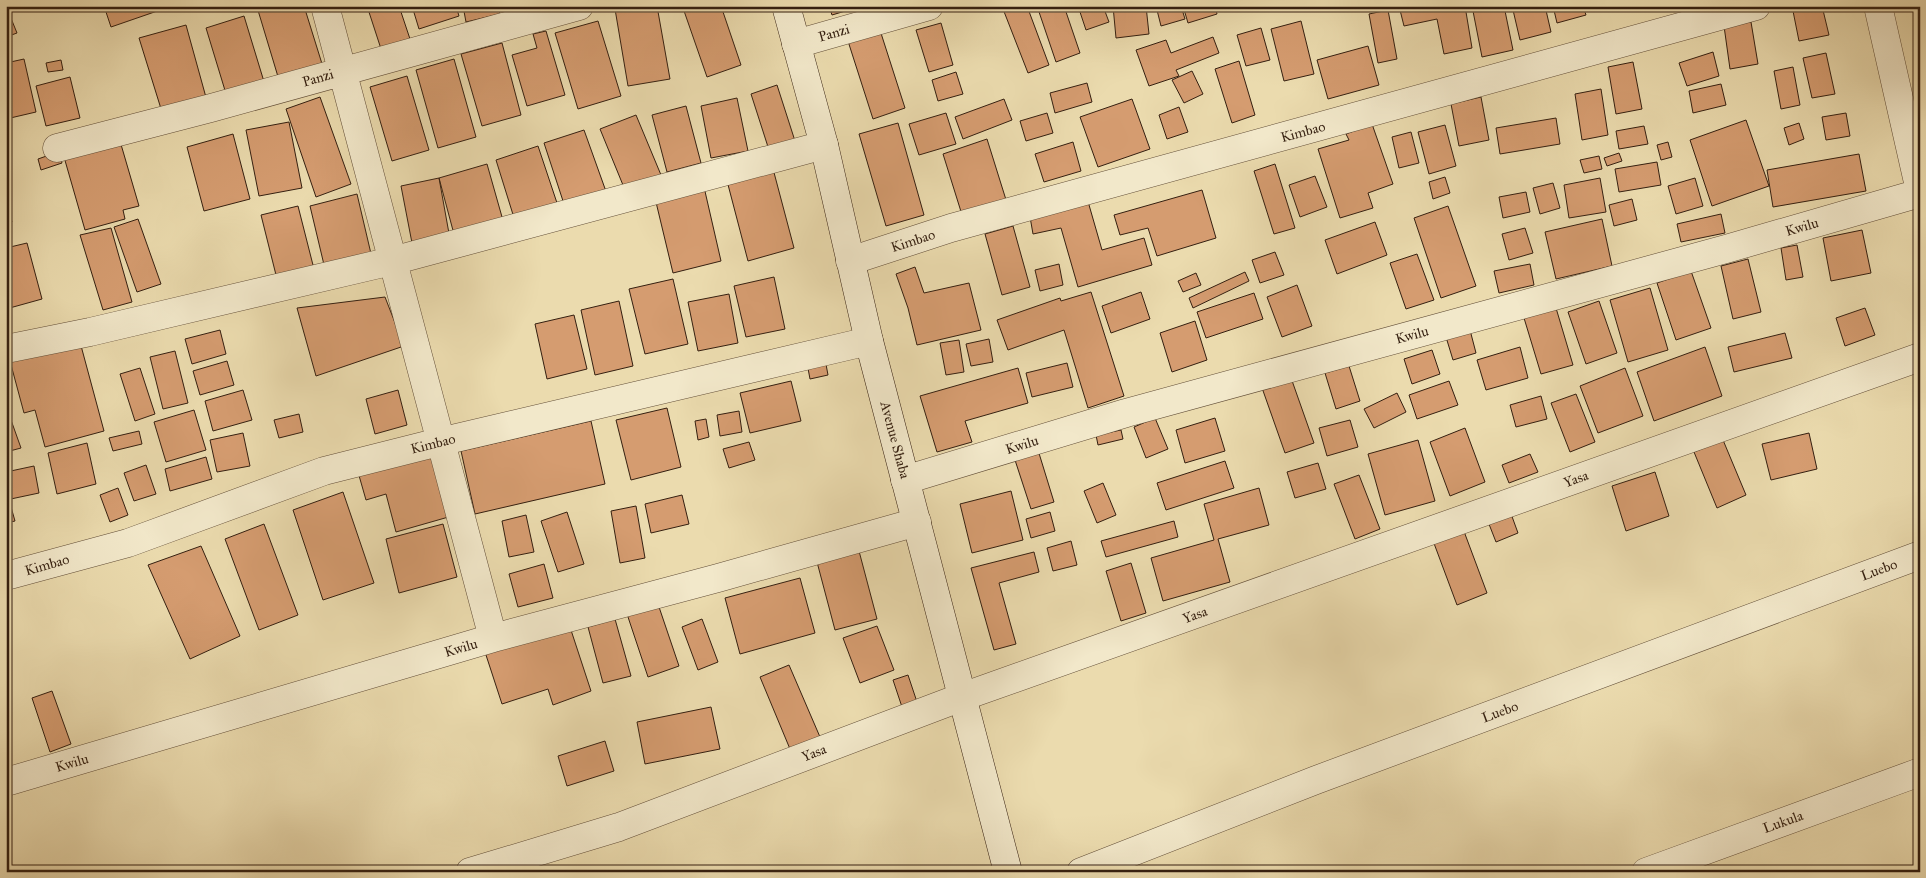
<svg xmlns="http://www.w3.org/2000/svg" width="1926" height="878" font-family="'IM FELL Great Primer',serif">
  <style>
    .building { fill: #d59c70; stroke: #341f10 }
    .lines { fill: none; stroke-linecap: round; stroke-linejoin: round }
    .street-casing { stroke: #624e38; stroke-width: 29 }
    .secondary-casing { stroke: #341f10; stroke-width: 29 }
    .street { stroke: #f2e8ca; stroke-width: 28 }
    .secondary { stroke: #f2e8ca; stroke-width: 28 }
    .labels { text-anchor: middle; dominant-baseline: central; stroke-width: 5; stroke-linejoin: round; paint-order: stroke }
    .street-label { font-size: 14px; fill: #341f10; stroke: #f2e8ca }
  </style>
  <rect width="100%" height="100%" fill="#ebdbae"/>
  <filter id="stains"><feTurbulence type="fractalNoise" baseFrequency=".004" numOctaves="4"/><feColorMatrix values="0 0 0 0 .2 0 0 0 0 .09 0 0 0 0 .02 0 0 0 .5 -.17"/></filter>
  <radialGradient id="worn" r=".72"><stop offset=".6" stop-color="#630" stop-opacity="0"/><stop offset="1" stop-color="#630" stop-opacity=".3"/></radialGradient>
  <path class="building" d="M6 6 17 33 6 37Z
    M104 6H165L166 8 111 27Z
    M259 6H304L323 67 279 80 257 7Z
    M367 6H399L412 45 383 55Z
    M412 6H456L459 16 419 29Z
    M463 6H498L500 14 466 22Z
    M509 6H532L511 12Z
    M630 6H657L670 79 628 86 615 9Z
    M688 6H721L741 65 707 77 683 8Z
    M829 6H862L832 15Z
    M1011 6H1027L1049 65 1028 73 1003 9Z
    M1037 6H1064L1080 53 1056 62Z
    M1078 6H1103L1109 22 1086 30Z
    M1113 6H1146L1149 34 1116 38Z
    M1156 6H1181L1185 19 1161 26Z
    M1183 6H1215L1217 14 1188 23Z
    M1399 6H1465L1472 48 1444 54 1437 19 1404 26Z
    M1472 6H1504L1513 50 1482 57Z
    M1529 6H1545L1551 32 1520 40 1513 10Z
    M1553 6H1583L1586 15 1557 23Z
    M1792 6H1822L1829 35 1799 41Z
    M1388 10 1397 59 1378 63 1369 14Z
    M244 16 265 85 227 97 206 28Z
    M598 21 621 96 578 109 555 33Z
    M1301 21 1314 74 1284 81 1271 29Z
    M1751 22 1758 64 1730 69 1724 26Z
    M941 23 953 65 929 72 916 30Z
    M186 25 207 101 162 112 139 38Z
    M879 27 905 108 873 119 847 38Z
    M1261 28 1270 60 1246 66 1237 35Z
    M546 31 565 95 527 106 512 55 537 48 533 34Z
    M1213 37 1219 53 1176 70 1179 76 1149 86 1136 50 1166 40 1171 53Z
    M502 43 521 115 482 126 461 54Z
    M1368 46 1379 85 1328 99 1317 60Z
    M1713 52 1719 76 1687 86 1679 63Z
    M1826 53 1835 94 1812 98 1803 58Z
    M24 59 36 112 6 119V63Z
    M454 59 476 137 438 148 416 70Z
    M61 60 63 70 48 72 46 63Z
    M1239 61 1255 115 1232 123 1215 69Z
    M1633 62 1642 109 1616 114 1608 67Z
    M1793 67 1800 105 1781 109 1774 71Z
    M1192 71 1203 94 1184 103 1172 80Z
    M956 72 963 94 938 101 932 80Z
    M407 76 429 150 392 161 370 87Z
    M70 77 80 118 46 126 36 86Z
    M1087 83 1092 102 1055 113 1050 93Z
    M1721 84 1726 105 1693 113 1689 91Z
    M777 85 795 141 769 150 751 94Z
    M1601 89 1608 135 1582 140 1575 94Z
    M320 97 351 184 316 197 286 109Z
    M1481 97 1489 140 1459 146 1451 104Z
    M737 98 748 151 711 158 701 106Z
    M1004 99 1012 120 963 139 955 117Z
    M1132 99 1150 149 1098 167 1080 117Z
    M686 106 701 163 667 172 652 115Z
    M1179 107 1188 132 1167 139 1159 115Z
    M946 113 956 144 919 155 909 124Z
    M1047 113 1053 133 1026 141 1020 121Z
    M1846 113 1850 136 1826 140 1822 117Z
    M636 115 661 175 625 190 600 129Z
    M1556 118 1560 144 1500 154 1496 128Z
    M1746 120 1769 186 1712 206 1690 140Z
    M289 122 302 188 259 196 246 130Z
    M898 123 924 215 886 226 859 134Z
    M1799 123 1804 139 1789 145 1784 128Z
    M1372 124 1393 184 1368 193 1373 208 1340 218 1318 149 1349 140 1346 134Z
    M1445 125 1456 166 1429 174 1418 132Z
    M1644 126 1648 144 1619 149 1616 131Z
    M584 130 608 197 564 204 544 143Z
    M1411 132 1419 163 1399 168 1392 137Z
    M233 134 250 199 204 211 187 147Z
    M987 139 1007 203 963 218 943 154Z
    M120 141 139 206 123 210 125 219 85 230 64 157Z
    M1073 142 1081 171 1044 182 1035 154Z
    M1668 142 1672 157 1661 160 1657 145Z
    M538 146 558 206 515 221 496 160Z
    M58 152 62 163 41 170 38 159Z
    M1619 153 1622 161 1607 166 1604 158Z
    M1859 154 1866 191 1773 207 1767 170Z
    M1599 156 1602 169 1584 173 1580 160Z
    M1657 162 1661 185 1619 192 1615 169Z
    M487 164 504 224 455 238 439 178Z
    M1275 164 1295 228 1274 234 1254 171Z
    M772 165 794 248 748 261 726 177Z
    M1315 176 1327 207 1300 217 1289 185Z
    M1445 177 1450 193 1433 199 1429 182Z
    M439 178 450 239 412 243 401 186Z
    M1600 178 1606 212 1569 218 1564 185Z
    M1695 178 1703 206 1676 214 1668 186Z
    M1553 183 1560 208 1540 214 1533 188Z
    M704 187 721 261 673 273 655 198Z
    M1202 190 1216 238 1157 256 1148 228 1120 235 1114 215Z
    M1526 192 1530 212 1503 218 1499 197Z
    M357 194 372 258 325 269 310 206Z
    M1087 198 1102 250 1144 238 1152 265 1078 287 1061 228 1033 234 1029 211Z
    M1632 199 1637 220 1614 226 1609 205Z
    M6 202 12 222 6 223Z
    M298 206 314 269 277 279 261 215Z
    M1448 206 1476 286 1441 298 1414 218Z
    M1721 214 1725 233 1681 242 1677 224Z
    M138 219 161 284 137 292 114 227Z
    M1602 219 1612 266 1556 279 1545 232Z
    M1375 222 1387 255 1337 274 1325 240Z
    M1013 226 1030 287 1002 295 985 234Z
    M111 228 132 302 103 310 80 235Z
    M1525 228 1533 253 1509 260 1502 234Z
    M1862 230 1871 273 1831 281 1823 238Z
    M27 243 42 299 6 309V248Z
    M1797 245 1803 277 1786 280 1781 248Z
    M1275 252 1284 275 1260 283 1252 260Z
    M1417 254 1434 300 1406 309 1390 263Z
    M1748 259 1761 312 1733 319 1721 266Z
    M1059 264 1063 285 1040 291 1035 270Z
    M1530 264 1534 285 1499 293 1494 271Z
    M915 267 924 293 969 283 981 330 917 345 908 308 896 274Z
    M1691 271 1711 328 1676 340 1657 283Z
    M1245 272 1249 281 1193 308 1189 298Z
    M1196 273 1201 285 1183 292 1178 281Z
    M774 277 785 329 746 337 734 286Z
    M673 279 688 344 645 354 629 289Z
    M1297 285 1312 326 1282 337 1267 297Z
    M1650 288 1668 350 1628 362 1610 300Z
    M1091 292 1124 396 1088 408 1064 330 1008 350 997 320 1060 298 1061 301Z
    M1141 292 1150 319 1111 333 1102 306Z
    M1254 293 1263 319 1206 338 1197 312Z
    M729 294 738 343 698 351 688 302Z
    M385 297 404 346 316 376 297 308Z
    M619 301 633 366 595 375 581 310Z
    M1599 301 1617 353 1586 364 1568 312Z
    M1556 308 1573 365 1541 374 1524 318Z
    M1865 308 1875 335 1845 346 1836 318Z
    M574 315 587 369 547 379 535 324Z
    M1195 321 1207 360 1172 372 1160 333Z
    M220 330 226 354 192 364 185 339Z
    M1470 330 1476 353 1453 360 1446 337Z
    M1785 333 1792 358 1734 372 1728 347Z
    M989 339 993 362 971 366 966 344Z
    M959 340 964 372 946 375 940 343Z
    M80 342 104 431 45 447 35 410 24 413 10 361Z
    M1520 347 1528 378 1486 390 1477 360Z
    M1705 347 1722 396 1654 421 1637 372Z
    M1432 350 1440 374 1412 384 1404 359Z
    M175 351 188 403 163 409 150 357Z
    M825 359 828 375 810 379 807 363Z
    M227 361 234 385 200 395 193 371Z
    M1067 363 1073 387 1032 397 1026 373Z
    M1349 366 1360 401 1336 409 1325 373Z
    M140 368 155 414 135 421 120 374Z
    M1018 368 1028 403 965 421 972 442 937 452 920 396Z
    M1625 368 1643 416 1598 433 1580 386Z
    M1290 375 1314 443 1285 453 1261 385Z
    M791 381 801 421 750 433 740 393Z
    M1449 381 1458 405 1417 419 1409 395Z
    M243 390 252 420 213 431 205 401Z
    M398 390 407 425 375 434 366 399Z
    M1397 393 1406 412 1374 428 1364 409Z
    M1576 394 1595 442 1570 452 1551 403Z
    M1541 396 1547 419 1516 427 1510 405Z
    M6 406 21 448 6 452Z
    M667 408 681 467 631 480 616 420Z
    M194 410 206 450 166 462 154 422Z
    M739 411 742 432 720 436 717 415Z
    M299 414 303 432 279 438 274 420Z
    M1155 418 1168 449 1146 458 1134 427Z
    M1215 418 1225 451 1185 463 1176 430Z
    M706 419 709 437 698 440 695 421Z
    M1350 420 1358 447 1327 456 1319 428Z
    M591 421 605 484 475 514 461 451Z
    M1465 428 1485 482 1450 496 1430 442Z
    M1121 430 1123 439 1098 445 1096 435Z
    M139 431 142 444 113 451 109 438Z
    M243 433 250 466 217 472 210 440Z
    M1809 433 1817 469 1771 480 1762 444Z
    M1418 440 1435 501 1385 515 1368 454Z
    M1723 440 1746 495 1717 508 1694 452Z
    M749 442 755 460 729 468 723 449Z
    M87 443 96 484 57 494 48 453Z
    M1038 450 1054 502 1031 509 1014 457Z
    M434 451 452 516 396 532 386 494 366 500 358 472Z
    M1530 454 1538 472 1509 483 1502 465Z
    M206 457 212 479 170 491 165 469Z
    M1225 461 1234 488 1166 510 1157 483Z
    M1318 463 1326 489 1295 498 1287 472Z
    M146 465 156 494 134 501 124 473Z
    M34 466 39 493 6 500V472Z
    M1655 472 1669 516 1626 531 1612 486Z
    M1359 475 1380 529 1355 539 1334 484Z
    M1103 483 1116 515 1097 523 1084 491Z
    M118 488 128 515 110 522 100 495Z
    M1259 488 1269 525 1218 539 1230 582 1163 601 1151 558 1214 540 1204 504Z
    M1011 491 1023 540 972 553 960 504Z
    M343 492 374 583 323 600 293 510Z
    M682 495 689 524 651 533 645 504Z
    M636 506 645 558 620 563 611 511Z
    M11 507 15 521 6 523V508Z
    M1510 511 1518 533 1496 542 1487 519Z
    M567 512 584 564 558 572 541 521Z
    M1050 512 1055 531 1031 538 1026 519Z
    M526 515 534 552 509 557 502 521Z
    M1174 521 1178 537 1106 557 1101 541Z
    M264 524 298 615 259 630 225 539Z
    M443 524 457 577 399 593 386 539Z
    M1462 526 1487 593 1457 605 1432 538Z
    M1071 541 1077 565 1053 571 1047 548Z
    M201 546 240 636 190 659 148 565Z
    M859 551 877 619 835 630 817 562Z
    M1034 552 1039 572 999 583 1016 644 994 650 971 568Z
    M1131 563 1146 613 1121 621 1106 571Z
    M544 564 553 598 518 607 509 574Z
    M800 578 815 633 740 654 725 598Z
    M658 604 679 666 648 677 627 614Z
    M615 619 631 676 603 683 588 627Z
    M702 619 718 662 698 670 682 627Z
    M569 624 591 691 553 705 548 689 502 704 485 652Z
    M877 626 894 670 860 683 843 638Z
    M789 665 820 737 790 749 760 677Z
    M908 675 918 705 903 710 893 680Z
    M52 691 71 744 50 752 32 698Z
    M711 707 720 749 645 764 637 722Z
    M605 741 614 771 567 786 558 756Z"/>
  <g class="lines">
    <defs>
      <path id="street" d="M325 6 493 638
        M1878 6 1920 191
        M796 44 929 6
        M57 148 211 108 579 6
        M850 261 951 228 1756 6
        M6 349 90 332 392 261 824 145
        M905 480 1126 413 1726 249 1920 193
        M6 576 128 543 324 471 439 442 869 341
        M6 782 493 638 718 578 917 522
        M470 872 619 827 962 697 1920 357
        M1081 872 1316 780 1920 555
        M1646 872 1920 772"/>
      <path id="secondary" d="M786 6 824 145 869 341 1008 872"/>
    </defs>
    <use href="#street" class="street-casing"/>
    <use href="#secondary" class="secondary-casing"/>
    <use href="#street" class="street"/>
    <use href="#secondary" class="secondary"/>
  </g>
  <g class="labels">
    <g class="street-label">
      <text transform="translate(834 33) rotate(-16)">Panzi</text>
      <text transform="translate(318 78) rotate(-16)">Panzi</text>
      <text transform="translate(1303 132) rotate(-15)">Kimbao</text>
      <text transform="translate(1802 227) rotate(-16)">Kwilu</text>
      <text transform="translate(913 241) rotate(-18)">Kimbao</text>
      <text transform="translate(1412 335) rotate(-15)">Kwilu</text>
      <text transform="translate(895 440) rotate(75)">Avenue Shaba</text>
      <text transform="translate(433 444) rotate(-14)">Kimbao</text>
      <text transform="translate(1022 445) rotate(-17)">Kwilu</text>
      <text transform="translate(1576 479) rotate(-20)">Yasa</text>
      <text transform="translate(47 565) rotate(-16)">Kimbao</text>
      <text transform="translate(1879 570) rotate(-20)">Luebo</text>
      <text transform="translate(1195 615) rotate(-20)">Yasa</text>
      <text transform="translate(461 648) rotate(-16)">Kwilu</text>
      <text transform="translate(1500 712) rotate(-20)">Luebo</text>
      <text transform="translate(814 753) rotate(-21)">Yasa</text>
      <text transform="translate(72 763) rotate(-16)">Kwilu</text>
      <text transform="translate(1783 822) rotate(-20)">Lukula</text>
    </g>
  </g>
  <rect width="1926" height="878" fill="none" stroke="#ebdbae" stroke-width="25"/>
  <rect x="8" y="8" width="1911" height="863" fill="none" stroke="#341f10" stroke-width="2.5"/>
  <rect x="12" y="12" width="1901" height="853" fill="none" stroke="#341f10"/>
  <rect width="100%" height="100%" filter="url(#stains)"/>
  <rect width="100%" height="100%" fill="url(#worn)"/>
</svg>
